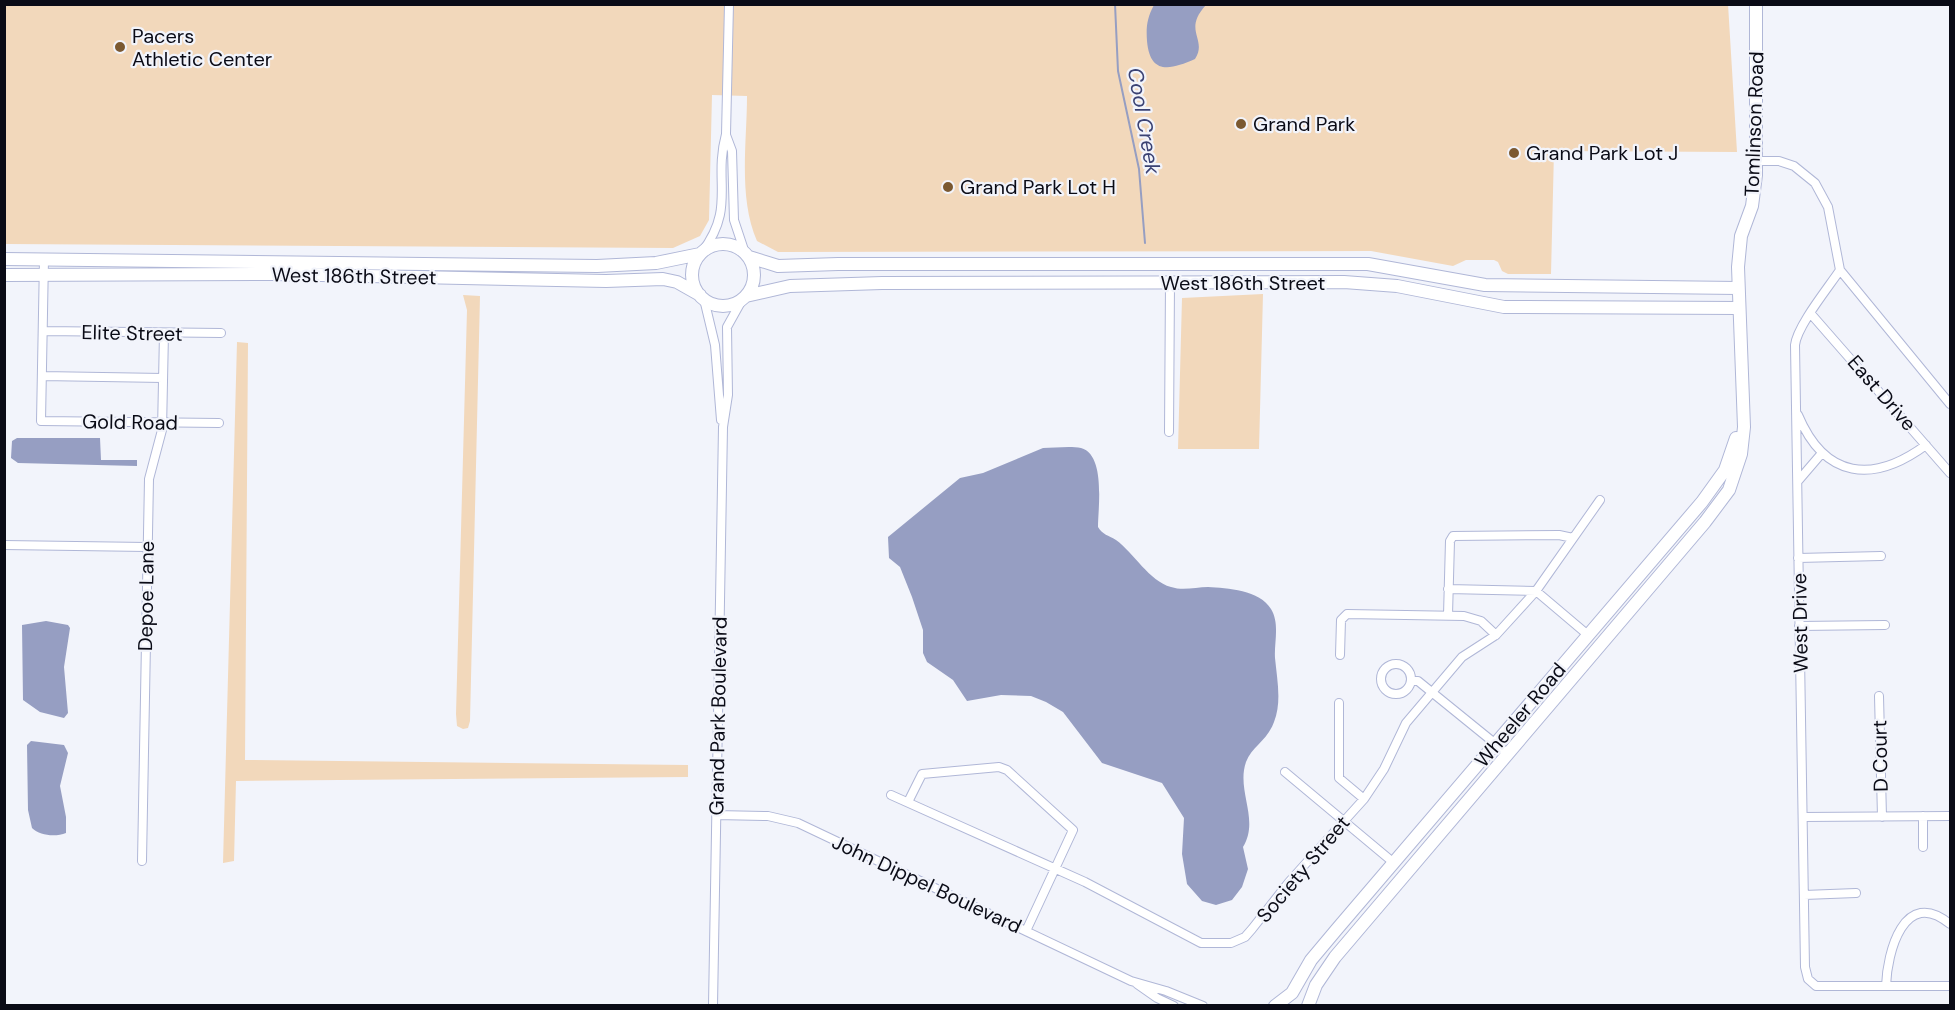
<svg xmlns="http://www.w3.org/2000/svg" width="1955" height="1010" font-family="'DM Sans',sans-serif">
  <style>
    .green { fill: #f2d8bb }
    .water { fill: #969ec2 }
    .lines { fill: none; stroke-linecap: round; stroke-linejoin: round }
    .stream { stroke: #969ec2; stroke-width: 2 }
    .street-casing { stroke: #b0b7d7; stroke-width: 10 }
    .secondary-casing { stroke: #b0b7d7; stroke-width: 14 }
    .street { stroke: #fff; stroke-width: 8 }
    .secondary { stroke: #fff; stroke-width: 12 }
    .poi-dot { fill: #7b5931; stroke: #f2f4fb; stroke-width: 2 }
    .labels { text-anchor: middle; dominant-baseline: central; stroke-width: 4.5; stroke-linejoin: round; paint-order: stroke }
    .poi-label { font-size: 20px; fill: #0a0b16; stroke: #f2f4fb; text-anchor: start }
    .street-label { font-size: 20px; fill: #0a0b16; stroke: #f2f4fb }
    .water-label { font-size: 21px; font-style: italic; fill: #3b4273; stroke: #f2f4fb }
  </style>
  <rect width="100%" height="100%" fill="#f2f4fb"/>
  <path class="green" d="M1728 4 1737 152 1554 151 1551 274H1508L1502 271 1498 262 1494 260H1466L1453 266 1371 251 778 252 757 241C738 198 747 142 747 96L712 95 709 220 700 236 673 248 5 244V5Z
    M1263 294 1259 449H1178L1182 298Z
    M463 295 480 296 470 721 468 728 463 729 457 726 456 714 467 310Z
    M237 342 248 343 245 760 688 765V777L236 781 234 861 223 863Z"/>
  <path class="water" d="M1154 5H1206C1182 31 1208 39 1195 59 1170 70 1150 75 1147 41 1146 27 1147 18 1154 5Z
    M17 438H100L101 460H137V466L18 463 11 458 12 441Z
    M1043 448C1054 448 1070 446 1081 448 1106 455 1098 508 1098 527 1103 535 1108 535 1116 540 1134 553 1149 581 1171 587 1183 591 1196 587 1208 587 1227 588 1260 590 1271 609 1280 624 1274 642 1275 658 1277 679 1282 702 1274 722 1267 741 1252 746 1246 762 1236 791 1260 819 1243 847L1248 869 1242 887 1232 900 1216 905 1202 901 1187 884 1182 854 1184 818 1162 783 1102 763 1063 712 1046 702 1031 696 1001 695 967 701 953 680 927 662 923 653V630L912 597 900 567 889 558 888 537 960 478 983 473Z
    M46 621 68 625 70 628 64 667 68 713 64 718 40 712 23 700 22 625Z
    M31 741 64 745 68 753 60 786 66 817V833C56 837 40 836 32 828L28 810 27 745Z"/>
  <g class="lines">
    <path class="stream" d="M1115 4 1118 71 1139 169 1145 243"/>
    <defs>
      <path id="street" d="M726 135 732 151 734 220 745 253
        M1757 161H1779L1794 166 1815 183 1828 207 1840 270 1950 404
        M702 252C736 207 713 182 726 134L729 4
        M44 259 41 421 219 423
        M1840 270C1828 288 1797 326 1795 345L1805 967 1808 979 1816 986H1950
        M704 299 715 345 721 420
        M1811 314 1950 473
        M43 331 221 333
        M42 376 163 378
        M1798 415C1825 479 1873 484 1926 445
        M1169 432 1170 283
        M1798 481 1822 453
        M4 545 147 547
        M1798 558 1881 556
        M1448 589 1536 591 1588 635
        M1448 615 1450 541 1453 536 1559 535 1573 538
        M1799 626 1885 625
        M1340 655 1341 620 1347 614 1464 616 1481 621 1496 635
        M1381 679a15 15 0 1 1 30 0a15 15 0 1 1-30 0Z
        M1411 681H1418L1508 754
        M1879 696 1882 817
        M1339 703V778L1364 799
        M1285 772 1394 863
        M891 795 1085 882 1201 943H1231L1245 937 1252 929 1289 882 1364 799 1384 769 1406 723 1462 657 1496 635 1536 591 1600 500
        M908 802 922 774 999 767 1007 770 1073 830 1026 931
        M716 815 768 816 798 823 1131 981 1166 991 1203 1006
        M1923 816V847
        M1803 817 1950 816
        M142 861 149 479 162 430 164 333
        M1804 895 1856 893
        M1137 984 1157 998 1174 1006
        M1886 986C1887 953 1904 886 1950 924
        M713 1006 723 427 728 395 727 327 742 300"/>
      <path id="secondary" d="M692 275a31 31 0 1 1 62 0a31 31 0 1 1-62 0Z
        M749 257 778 266 838 264H1368L1485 285 1738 288
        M4 259 597 266 656 263 700 254
        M4 275 274 274 606 281 663 279 677 282 700 295
        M746 296 790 286 882 283 1344 282 1397 286 1504 307 1739 308
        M1275 1006 1292 993 1311 960 1337 929 1702 502 1725 470 1736 438
        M1308 1006 1316 985 1335 957 1705 522 1729 490 1741 454 1744 427 1738 267 1741 236 1752 206 1756 175V4"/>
    </defs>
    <use href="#street" class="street-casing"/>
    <use href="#secondary" class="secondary-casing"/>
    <use href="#street" class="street"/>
    <use href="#secondary" class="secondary"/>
  </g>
  <g class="poi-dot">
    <circle cx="120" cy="47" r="6"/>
    <circle cx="1241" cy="124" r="6"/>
    <circle cx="1514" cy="153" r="6"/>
    <circle cx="948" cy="187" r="6"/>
  </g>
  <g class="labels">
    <g class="poi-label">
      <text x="132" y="36">Pacers<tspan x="132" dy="23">Athletic Center</tspan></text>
      <text x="1253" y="124">Grand Park</text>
      <text x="1526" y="153">Grand Park Lot J</text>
      <text x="960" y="187">Grand Park Lot H</text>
    </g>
    <g class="street-label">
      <text transform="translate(1754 124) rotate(-88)">Tomlinson Road</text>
      <text transform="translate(354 276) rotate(1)">West 186th Street</text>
      <text x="1243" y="283">West 186th Street</text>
      <text transform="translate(132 333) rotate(1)">Elite Street</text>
      <text transform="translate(1882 393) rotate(49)">East Drive</text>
      <text transform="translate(130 422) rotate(1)">Gold Road</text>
      <text transform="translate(146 596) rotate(-89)">Depoe Lane</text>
      <text transform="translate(1800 623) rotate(-91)">West Drive</text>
      <text transform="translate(1520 715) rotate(-50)">Wheeler Road</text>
      <text transform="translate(718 716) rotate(-89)">Grand Park Boulevard</text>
      <text transform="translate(1880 756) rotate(-91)">D Court</text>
      <text transform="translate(1303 869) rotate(-50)">Society Street</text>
      <text transform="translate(927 884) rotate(25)">John Dippel Boulevard</text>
    </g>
    <g class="water-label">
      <text transform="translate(1144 121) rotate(80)">Cool Creek</text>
    </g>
  </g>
  <rect width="1955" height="1010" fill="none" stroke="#0a0b16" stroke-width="12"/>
</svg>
